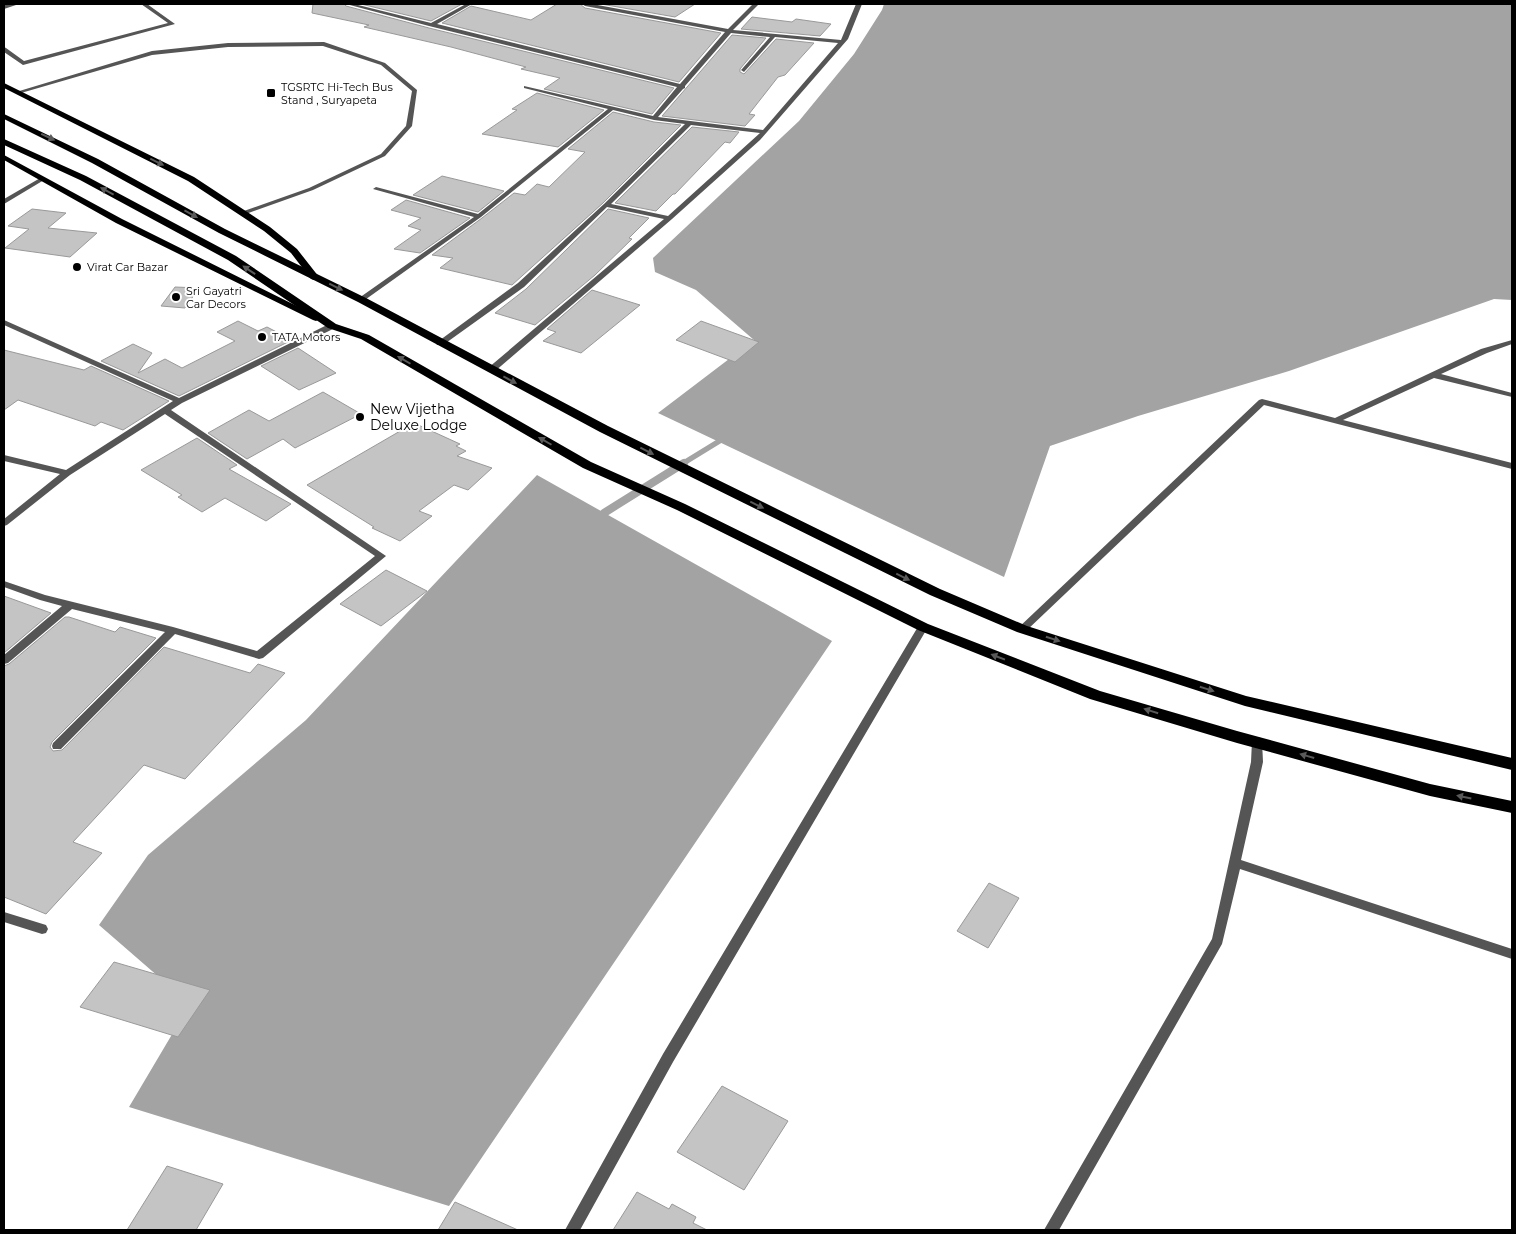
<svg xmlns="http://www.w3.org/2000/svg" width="1516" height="1234" font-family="Montserrat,sans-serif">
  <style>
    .water { fill: #a3a3a3 }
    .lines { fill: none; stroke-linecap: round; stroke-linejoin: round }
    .stream-far1 { stroke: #a3a3a3; stroke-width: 5.5 }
    .stream { stroke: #a3a3a3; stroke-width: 8 }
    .building { fill: #c4c4c4; stroke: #999 }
    .service { fill: #555; fill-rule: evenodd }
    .minor { fill: #555; fill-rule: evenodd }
    .primary { fill: #000; fill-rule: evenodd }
    .trunk { fill: #000; fill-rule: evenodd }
    .oneway { fill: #595959 }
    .poi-dot { fill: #000; stroke: #fff; stroke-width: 2 }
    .labels { text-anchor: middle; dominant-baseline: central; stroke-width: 4; stroke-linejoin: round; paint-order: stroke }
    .far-poi-label { font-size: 11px; fill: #000; stroke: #fff; text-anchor: start }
    .poi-label { font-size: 14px; fill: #000; stroke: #fff; text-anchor: start }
  </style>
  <rect width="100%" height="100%" fill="#fff"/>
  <path class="water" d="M884 4H1512V300L1494 299 1289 371 1138 416 1050 446 1004 577 658 413 754 340 696 290 655 272 653 258 799 121 854 54 882 10Z
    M537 475 832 641 449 1206 129 1107 190 1004 99 925 148 855 306 720Z"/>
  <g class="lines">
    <path class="stream-far1" d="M682 464 726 437"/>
    <path class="stream" d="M604 513 684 463"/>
  </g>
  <path class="building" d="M313 4H344L346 6 429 28 674 88 652 114 544 89 560 78 521 69 526 67 451 47 364 27 369 25 312 13Z
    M361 4H462L431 21Z
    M557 4H580L585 8 721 33 679 82 442 23 471 6 531 20Z
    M601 4H695L675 17Z
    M752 17 792 22 796 19 831 24 820 36 741 29Z
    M732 35 766 38 740 69V72L744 74 776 39 814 43 785 75 778 77 749 114 755 115 745 126 662 116Z
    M537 93 604 110 558 147 482 134 517 110 512 109Z
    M613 112 654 122 681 125 603 203 512 285 440 268 453 258 432 255 482 218 514 193 525 195 537 184 549 187 585 152 568 149Z
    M692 127 739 132 730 143 725 142 675 194H673L656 211 615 203Z
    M442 176 504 191 478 212 413 195Z
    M406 200 470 218 420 253 394 249 421 230 408 226 421 218 391 210Z
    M32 209 66 213 48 228 97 233 70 257 5 248 29 229 8 226Z
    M608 209 649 218 629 238 632 239 595 275 535 325 495 313 526 289Z
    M175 287 199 288 185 308 161 306Z
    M592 290 640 305 581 353 543 341 556 332 547 329Z
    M238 321 258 331 267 327 292 340 179 396 101 361 133 344 152 353 138 373 165 359 182 368 235 341 217 332Z
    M701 321 759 342 735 362 676 340Z
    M298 348 336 373 299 390 261 366Z
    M4 350 84 370 91 366 169 401 123 430 101 422 95 426 18 400 4 410Z
    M323 392 361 414 295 448 283 439 247 459 208 433 249 410 269 421Z
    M414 423 460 444 456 446 466 451 457 456 492 468 468 490 454 485 419 511 432 516 400 541 372 528 374 527 307 485Z
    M197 438 237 465 229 469 291 504 266 521 225 498 202 512 178 497 182 495 141 470Z
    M386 570 427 591 381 626 340 604Z
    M4 596 51 613 4 653Z
    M65 617H69L115 632 120 627 156 638 52 742 50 747 53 751 62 750 164 647 250 673 258 664 285 673 185 779 144 765 73 842 102 853 46 914 4 897V666L9 664Z
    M989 883 1019 898 988 948 957 931Z
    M114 962 210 990 178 1037 80 1007Z
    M722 1086 788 1121 744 1190 677 1152Z
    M167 1166 223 1184 196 1230H127Z
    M637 1192 669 1209 672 1204 696 1217 693 1223 707 1230H613Z
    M455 1202 518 1230H438Z"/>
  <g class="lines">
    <path class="service" d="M11 4H19L4 9V5Z
      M141 4H147L175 24 23 65 4 52V47L6 48 24 61 168 23Z
      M324 42 385 63 417 90 412 126 385 156 313 190 243 215 240 213 241 212 309 188 381 154 406 126 412 91 381 65 323 46 228 47 152 55 21 93 16 92 152 51 228 43Z"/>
    <path class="minor" d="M346 4H354L431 23 466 4H472L437 24 680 84 725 32 585 6 582 4H592L728 29 753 4H759L733 30 841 40 856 4H862L848 39 760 140 672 219 494 372H488V368L664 219 607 207 524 287 443 345H437L436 343 518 283 604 204 685 124 654 120 613 110 481 217 362 302 358 300 359 298 474 217 373 189 376 187 478 214 608 109 524 88V86L653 116 677 87 429 26ZM731 33 770 37 742 69 741 70 744 72 775 37 838 43 763 130 658 117 683 89 685 88V86ZM691 125 760 133 668 216 611 204Z
      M42 177 45 179 44 180 4 204V199Z
      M4 320 179 398 329 324H335V328L182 403 171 410 386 556 263 658 259 659 175 634 61 749H53L52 746 53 743 165 632 72 609 8 663 4 664V655L62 606 40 600 4 587V581L45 595 173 627 257 651 375 556 165 414 70 475 7 525 4 526V519L60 474 4 461V455L66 470 173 401 4 325Z
      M1512 340V344L1487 353 1441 374 1512 393V397L1434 378 1343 420 1512 463V469L1264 405 1026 631H1018L1017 629 1259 400 1262 399 1335 418 1481 349Z
      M923 624 928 627 673 1062 580 1230H565L663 1054 919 625Z
      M1257 737 1261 738 1262 741 1263 762 1241 860 1512 949V959L1240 869 1222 944 1059 1230H1044L1212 939 1251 762 1252 741 1253 738Z
      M4 912 46 925 48 929 46 933 42 934 4 922Z"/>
    <path class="primary" d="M4 83 194 177 270 227 297 249 319 277 314 280 311 279 291 253 264 231 188 181 4 88Z
      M4 155 122 219 321 318 316 321 313 320 116 223 4 160Z"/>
    <path class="trunk" d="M4 114 98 159 225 229 366 298 608 426 940 589 1027 626 1246 696 1512 758V770L1245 706 1017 632 930 595 600 432 358 302 219 233 92 163 4 119Z
      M4 139 86 176 236 256 336 324 369 335 591 462 685 504 928 624 1100 691 1237 731 1430 784 1512 801V813L1430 796 1237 743 1090 699 918 630 677 510 583 468 361 339 328 328 228 260 80 180 4 145Z"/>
  </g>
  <defs><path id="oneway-solid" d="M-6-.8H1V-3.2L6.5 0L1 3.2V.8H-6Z" transform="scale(1.25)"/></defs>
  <g class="oneway">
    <use href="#oneway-solid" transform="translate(48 137) rotate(25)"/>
    <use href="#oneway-solid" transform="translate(157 162) rotate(26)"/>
    <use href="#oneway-solid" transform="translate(107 191) rotate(-152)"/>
    <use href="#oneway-solid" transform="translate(191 214) rotate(29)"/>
    <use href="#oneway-solid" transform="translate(249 270) rotate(-146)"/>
    <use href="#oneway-solid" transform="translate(336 287) rotate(26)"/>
    <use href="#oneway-solid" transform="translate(404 360) rotate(-150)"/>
    <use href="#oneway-solid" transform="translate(510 380) rotate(28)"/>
    <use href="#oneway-solid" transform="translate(545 441) rotate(-150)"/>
    <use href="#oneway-solid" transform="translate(647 451) rotate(27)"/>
    <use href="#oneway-solid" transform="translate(757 505) rotate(26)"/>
    <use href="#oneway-solid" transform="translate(903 577) rotate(26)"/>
    <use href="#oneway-solid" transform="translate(1053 639) rotate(18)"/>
    <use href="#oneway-solid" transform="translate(998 657) rotate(-159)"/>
    <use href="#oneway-solid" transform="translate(1207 689) rotate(17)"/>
    <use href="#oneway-solid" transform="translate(1151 711) rotate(-163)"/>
    <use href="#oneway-solid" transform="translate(1307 756) rotate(-164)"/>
    <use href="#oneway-solid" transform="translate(1464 797) rotate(-168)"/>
  </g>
  <g class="poi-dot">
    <rect x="266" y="88" width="10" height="10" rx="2.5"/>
    <circle cx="77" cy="267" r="5"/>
    <circle cx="176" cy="297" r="5"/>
    <circle cx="262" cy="337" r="5"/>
    <circle cx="360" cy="417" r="5"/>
  </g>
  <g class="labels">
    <g class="far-poi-label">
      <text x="281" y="87">TGSRTC Hi-Tech Bus<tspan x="281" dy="13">Stand , Suryapeta</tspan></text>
      <text x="87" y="267">Virat Car Bazar</text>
      <text x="186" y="291">Sri Gayatri<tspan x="186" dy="13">Car Decors</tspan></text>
      <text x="272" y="337">TATA Motors</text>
    </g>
    <g class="poi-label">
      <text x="370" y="409">New Vijetha<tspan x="370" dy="16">Deluxe Lodge</tspan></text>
    </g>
  </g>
  <rect width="1516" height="1234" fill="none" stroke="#000000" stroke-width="10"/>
</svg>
